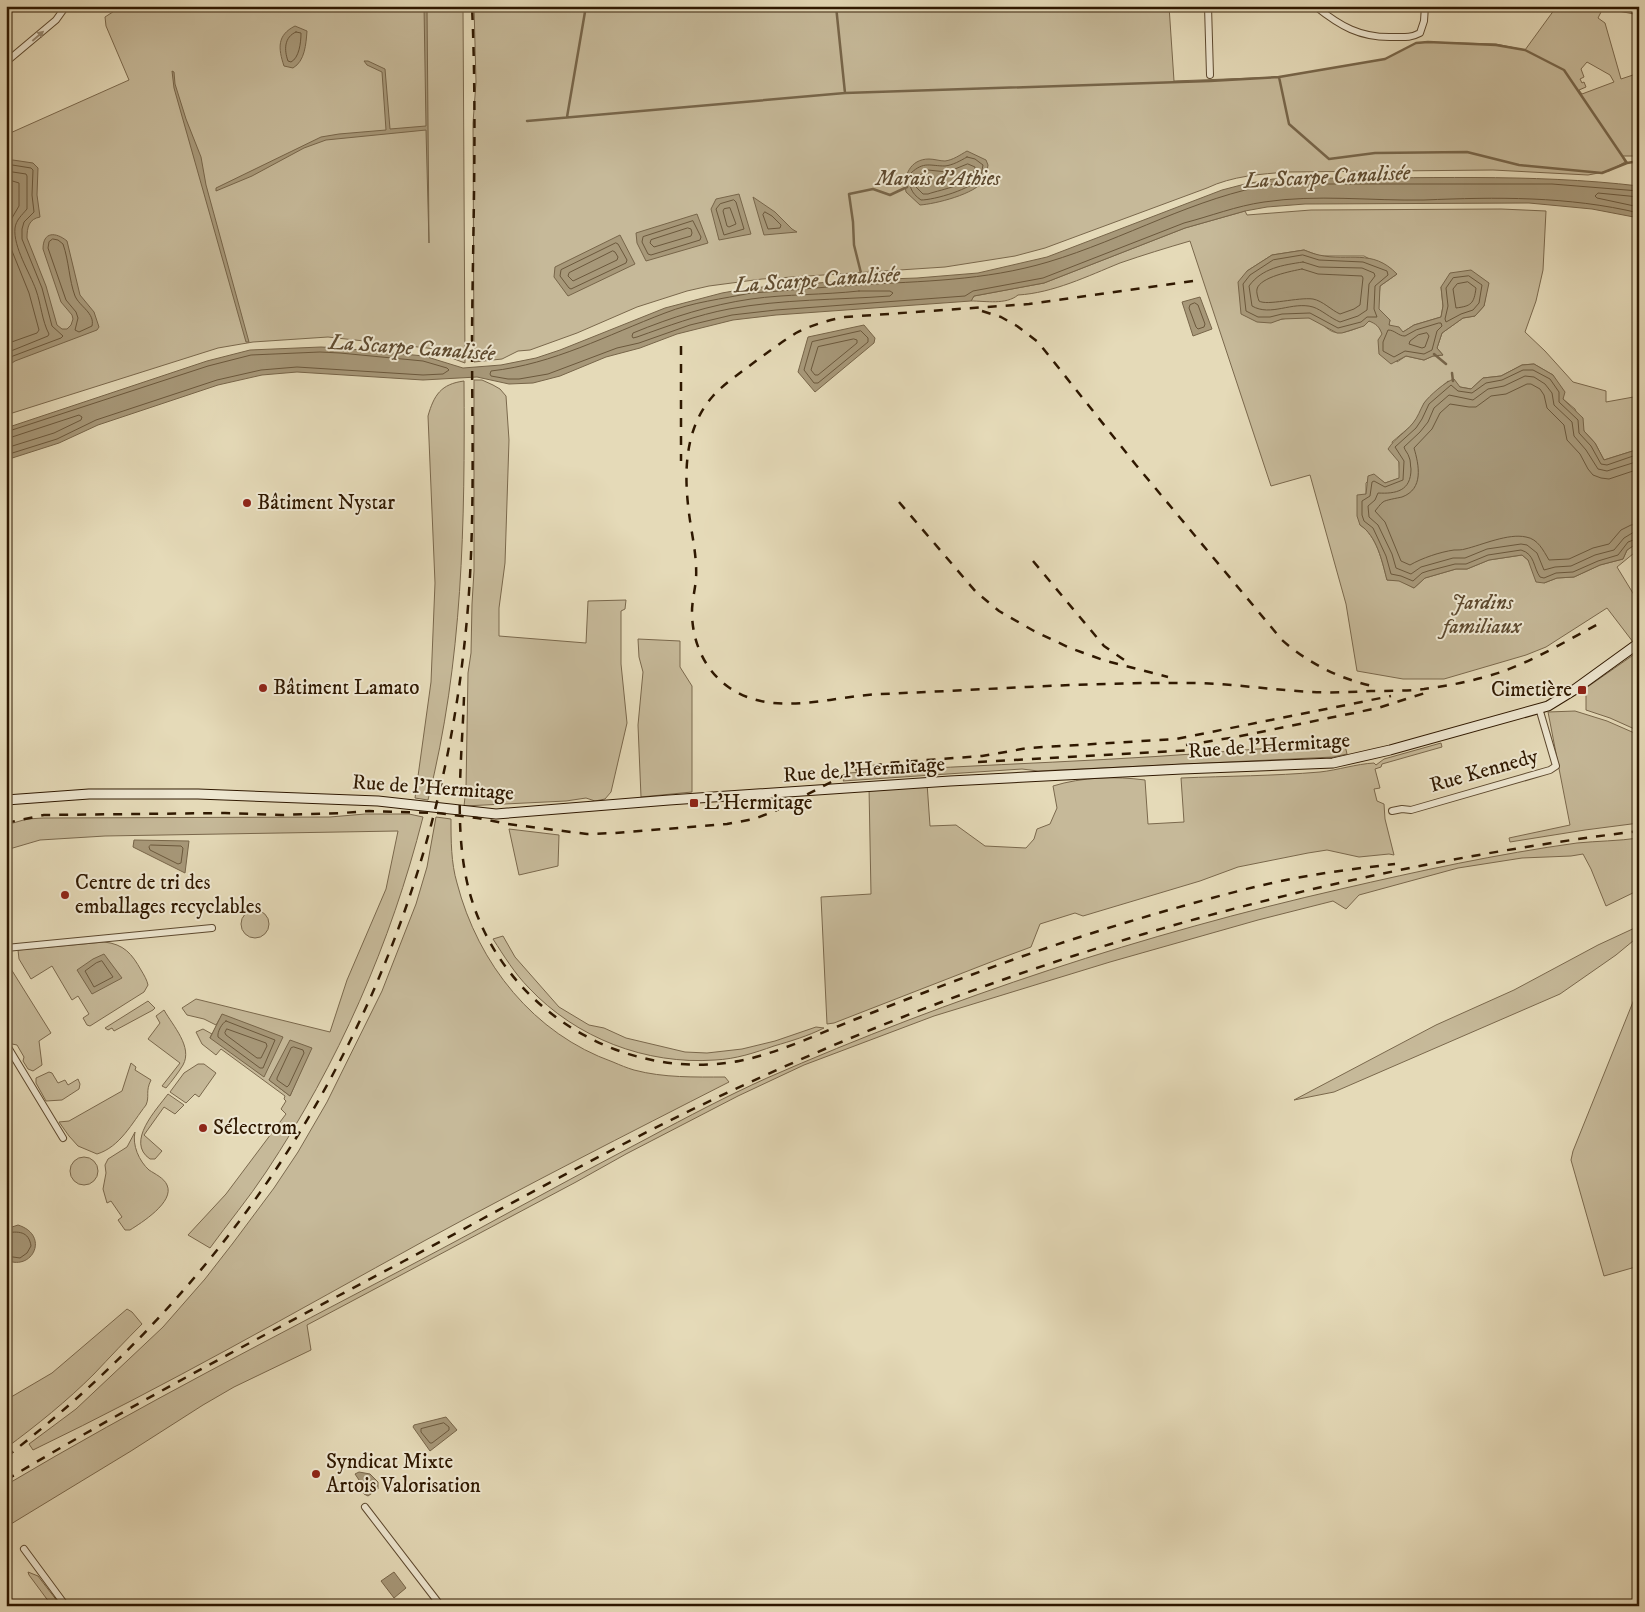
<svg xmlns="http://www.w3.org/2000/svg" width="1645" height="1612" font-family="'IM FELL DW Pica',serif">
  <style>
    .green { fill: #c6b999; stroke: #7a684c; fill-rule: evenodd }
    .water { fill: #a79879; stroke: #776549 }
    .lines { fill: none; stroke-linecap: round; stroke-linejoin: round }
    .shore { stroke: #6b583c; stroke-width: 1 }
    .stream { stroke: #776549; stroke-width: 2.5 }
    .street-casing { stroke: #5c482e; stroke-width: 8 }
    .secondary-casing { stroke: #2f1800; stroke-width: 11 }
    .street { stroke: #eee7d1; stroke-width: 6 }
    .secondary { stroke: #eee7d1; stroke-width: 9 }
    .rail { stroke: #2f1800; stroke-width: 2.5; stroke-dasharray: 9 9; stroke-linecap: butt }
    .oneway { fill: #988a73 }
    .poi-dot { fill: #8f2418; stroke: #eee7d1; stroke-width: 2 }
    .labels { text-anchor: middle; dominant-baseline: central; stroke-width: 4; stroke-linejoin: round; paint-order: stroke }
    .park-label { font-size: 21px; font-style: italic; fill: #5c482e; stroke: #eee7d1 }
    .poi-label { font-size: 21px; fill: #2f1800; stroke: #eee7d1; text-anchor: start }
    .street-label { font-size: 21px; fill: #2f1800; stroke: #eee7d1 }
    .water-label { font-size: 22px; font-style: italic; fill: #5f4b30; stroke: #eee7d1 }
  </style>
  <rect width="100%" height="100%" fill="#e5dab8"/>
  <filter id="stains"><feTurbulence type="fractalNoise" baseFrequency=".004" numOctaves="4"/><feColorMatrix values="0 0 0 0 .2 0 0 0 0 .09 0 0 0 0 .02 0 0 0 .5 -.17"/></filter>
  <radialGradient id="worn" r=".72"><stop offset=".6" stop-color="#630" stop-opacity="0"/><stop offset="1" stop-color="#630" stop-opacity=".3"/></radialGradient>
  <path class="green" d="M122 6H463L465 363 446 356 436 349 328 337 253 342 218 348 6 415V132L8 134 129 80 106 26 105 17Z
    M474 6H1169L1174 81 1279 77 1385 59 1416 43 1428 42 1496 44 1525 50 1557 6H1639V15L1603 8 1598 18 1605 23 1621 79 1639 73V156H1622L1625 162 1609 171 1588 175 1493 170 1288 172C1261 174 1232 176 1207 188L1045 248 1015 256 945 267 762 279 709 286 687 291 637 307 577 333 530 350 518 351 502 359 474 362 473 123 476 82ZM1587 62 1610 75 1614 82 1582 94 1579 90 1586 87 1584 82 1582 83 1580 79 1584 77 1581 69Z
    M1501 209 1546 211 1543 270 1536 301 1525 332 1545 351 1573 382 1606 391V402L1639 396V449L1604 460 1595 443 1584 431 1575 409 1563 399 1553 375 1539 367 1534 364 1522 365 1501 376 1483 378 1471 389 1460 387 1448 381 1425 402 1418 417 1412 425 1392 442 1399 462 1400 478 1385 483 1374 475 1366 483V494L1360 525C1377 536 1382 561 1387 580H1399L1414 588 1425 578 1456 569H1467L1489 560 1522 555 1528 560 1544 583 1557 578 1574 577 1600 565 1623 559 1627 550 1639 542V549L1617 567 1639 603V643L1633 642 1607 608 1546 647 1526 655 1444 679H1403L1357 671 1346 604 1310 475 1271 486 1190 241C1166 248 1143 255 1120 263 1088 276 1053 293 1018 295 1006 305 986 301 971 301L974 296 1044 283 1185 228 1245 211 1247 215 1311 210ZM1304 250 1320 256H1364L1397 274 1380 286 1378 309 1390 320 1389 325 1403 332 1414 325 1441 317 1443 306 1441 287 1488 283 1484 306 1475 316 1463 318 1442 333 1437 348 1443 355 1433 356 1424 360 1406 356 1397 362 1379 327 1376 323 1369 321C1363 326 1358 328 1352 330 1326 339 1329 323 1310 318 1300 315 1280 319 1271 322L1247 271 1272 255Z
    M474 380H482L493 385 500 389 506 396 509 440 505 563 499 608V636L586 643 588 601 626 600 625 609 621 611V664L627 723 611 792 605 799 595 801 586 798 566 801 464 806 466 788 468 673 471 653 472 604 474 571Z
    M464 381C465 523 463 661 428 800L415 798 431 682 435 583 428 416C434 395 441 384 464 381Z
    M638 639 680 641V667L692 686V792L641 797 638 725 643 672 639 657Z
    M1639 651V731L1610 718 1586 710V688Z
    M1575 711 1607 721 1639 735V823L1585 830 1510 842 1509 838 1570 825 1548 712Z
    M1344 741 1347 754 1333 757 1038 771 1022 769 843 781 848 773C985 764 1121 761 1257 749 1278 748 1328 750 1344 741Z
    M1441 743 1442 747 1382 764 1381 767 1375 769 1380 788 1374 789 1377 801 1384 804 1385 819 1394 855 1389 854 1359 857 1327 850 1308 853 1238 867 1200 881 1083 916 1075 913 1040 924 1031 947 996 960 834 1023 827 1024 821 897 871 894 869 787 927 783 930 826 956 825 985 846 1026 848 1034 839 1037 829 1050 824 1057 808 1053 786C1082 777 1116 776 1145 780L1148 824 1184 822 1181 778C1227 776 1274 776 1320 772 1338 770 1356 764 1374 763L1376 765 1384 759Z
    M365 814H409L423 817C391 943 338 1064 266 1172 249 1198 228 1223 210 1248L188 1235 226 1194 286 1114 281 1109 286 1101 284 1099 285 1096 221 1049 216 1055 202 1044 196 1032 203 1029 212 1034 210 1038 222 1015 216 1025 204 1019 187 1015 182 1008 196 999 330 1032 347 980 386 889 398 831 105 836 40 840 6 850V825L27 819 43 818 330 817ZM311 1048 290 1096 269 1080 277 1066Z
    M436 817 451 819C451 840 451 863 457 883 478 964 534 1034 613 1062 620 1065 627 1068 634 1070 664 1078 695 1077 725 1077L729 1082C627 1134 525 1186 424 1241 295 1312 166 1386 33 1450L29 1444 76 1409 163 1327 205 1279 233 1243 274 1188 298 1152 327 1102 382 991 416 904 427 867Z
    M509 829 559 835 558 866 519 875Z
    M1639 838V890L1606 906 1591 869 1583 854 1571 856 1522 858 1458 868 1359 895 1346 909 1333 901 1258 920 1110 962 934 1016 804 1065 738 1096 626 1154 576 1182 307 1325 311 1350 234 1387 203 1405 131 1451 6 1527V1485C139 1406 276 1336 413 1264 491 1223 569 1179 648 1138 687 1117 727 1096 767 1078 952 997 1144 934 1341 889 1419 871 1497 854 1577 843 1597 841 1618 841 1639 838Z
    M241 924a14 14 0 1 1 28 0a14 14 0 1 1-28 0Z
    M1639 926V936L1616 955 1560 994 1334 1092 1294 1100 1436 1025 1514 990 1598 945Z
    M503 936 515 957 559 1007 589 1025 604 1028 626 1038 685 1052 707 1053 742 1049 775 1041 816 1027 824 1028C808 1036 791 1041 774 1046 754 1053 736 1059 715 1060 646 1065 576 1038 529 988 515 974 504 956 493 939Z
    M104 942C124 944 132 954 141 970 144 975 147 980 148 985L144 992 90 1026 87 1025 83 1018 89 1014 78 996 72 1000 52 966 31 979 19 959 18 950Z
    M6 961 51 1033 39 1041 42 1065 33 1071 28 1069 23 1061 24 1057 17 1045 12 1044 6 1034Z
    M1639 987V1266L1604 1276 1571 1160 1573 1151Z
    M148 1001 155 1008 153 1010 114 1031 112 1028 108 1030 105 1028Z
    M164 1010C173 1026 193 1047 183 1065 178 1073 172 1081 166 1088L162 1086 180 1063 148 1039 160 1023 156 1016Z
    M131 1063 136 1067 135 1070 151 1080C145 1092 150 1096 146 1105 132 1123 120 1147 97 1154L78 1146 69 1136 59 1122 69 1121 122 1091Z
    M198 1064H204L216 1073 199 1097 195 1094 186 1103 170 1092 184 1073Z
    M49 1072 52 1073 58 1083 65 1080 68 1085 78 1079 80 1084 79 1089 62 1100 46 1101 36 1083V1078Z
    M168 1094 184 1105 175 1114 164 1107 144 1135 162 1151 155 1159H150C125 1142 157 1109 168 1094Z
    M135 1132C132 1145 139 1161 149 1170 155 1174 164 1178 167 1185 175 1202 141 1223 130 1230H125L118 1220 122 1217 111 1201 107 1203 103 1189 106 1173 105 1165 108 1159 127 1147Z
    M70 1171a14 14 0 1 1 28 0a14 14 0 1 1-28 0Z
    M127 1309 132 1312 142 1324C126 1340 110 1357 94 1374 67 1401 37 1425 6 1448V1400L52 1373Z
    M28 1572 38 1576 61 1606H52L29 1575Z"/>
  <path class="water" d="M424 6H427L429 243 426 130 326 140 304 148 252 176 216 191V188L321 137 339 134 386 130 382 72 367 65 364 61H368L385 69 390 129 426 126Z
    M295 26 307 31C306 44 305 61 293 68L284 66C278 48 277 35 295 26Z
    M172 71 174 72 175 84 186 119 201 157 206 185 249 342H246C222 257 198 173 174 88Z
    M967 151 986 160 988 165C987 170 987 176 984 180 976 194 935 204 920 205L906 192C903 176 910 159 929 159 934 159 940 161 945 161 953 160 960 155 967 151Z
    M6 159 33 163 38 168 37 195 40 217C29 219 27 227 27 238L46 286 57 325 62 329H67L71 325 73 319 72 315 61 302 43 249C43 231 56 232 67 241L80 295 94 312 99 327 97 330 15 361 6 367 8 352 6 345Z
    M1311 178C1420 179 1530 173 1639 186V218L1592 209 1529 203 1305 204 1267 207 1245 211 1185 228 1044 283 974 296 971 301 776 315 733 320 677 334 640 348 606 357 560 376 533 383 509 384 477 377 423 380 297 372 262 375 218 385 98 425 59 443 6 460V428L207 361 250 350 321 347 340 348 424 356 463 368 501 365 536 358 560 350 665 308 722 293 750 288 859 280 917 278 978 273 1047 257 1222 190 1245 184 1273 179Z
    M739 194 751 234 719 240 711 209 716 199Z
    M753 197 775 212 792 229 797 232 764 235Z
    M697 214 708 243 646 261 637 243 636 233Z
    M620 235 635 264 568 296 554 277 555 267Z
    M1304 250C1309 252 1314 254 1319 255 1349 262 1372 248 1397 274L1380 286 1379 309 1390 320 1389 325 1399 327 1403 332 1414 325 1441 317 1443 306 1441 287 1450 273 1471 270 1489 283 1484 306 1475 316 1463 318 1442 333 1437 348 1443 355 1433 356 1424 360 1406 356 1391 364 1379 354 1378 340 1382 334C1379 326 1376 324 1369 321L1364 326 1342 333H1337L1309 318 1282 319 1271 323 1257 322 1241 314 1238 282 1247 271 1272 255Z
    M1200 297 1212 329 1193 336 1182 302Z
    M864 325 875 338 874 343 815 392 798 372 808 337Z
    M1534 364 1553 375 1565 392 1563 399 1583 418 1584 431 1595 443 1604 460 1639 449V542L1627 550 1623 559 1600 565 1574 577 1557 578 1544 583 1536 582 1528 560 1522 555 1489 560 1467 569H1456L1425 578 1414 588 1399 581 1387 580C1382 561 1377 536 1360 525L1357 516V495L1366 494 1368 476 1374 474 1385 483 1399 478V462L1388 449C1395 438 1405 433 1413 423 1418 417 1420 410 1424 403 1429 396 1446 381 1454 379L1460 387 1471 389 1483 378 1501 376 1522 365Z
    M134 840 189 841 185 873 133 847Z
    M104 954 122 978 92 994 77 970 93 959Z
    M222 1014 283 1037 264 1077 210 1038Z
    M290 1040 312 1048 290 1096 269 1080Z
    M18 1225C50 1235 33 1272 6 1260V1229Z
    M446 1417 457 1430 430 1451 413 1427 414 1425Z
    M359 1472 370 1474 378 1482V1489L368 1496 364 1494 363 1486 355 1474Z
    M394 1572 406 1588 394 1598 381 1581Z"/>
  <g class="lines">
    <path class="shore" d="M296 32 301 33C301 43 299 58 291 62L288 61C284 50 284 37 296 32Z
      M967 157 975 159 983 165C982 169 982 174 980 177 973 189 934 200 921 200 911 193 908 186 911 173 924 161 930 166 945 166 953 165 960 161 967 157Z
      M6 164 31 168 33 170 32 195 34 212 24 222 22 229V239L42 288 52 326 63 336 61 338 13 356 6 361
      M968 164 975 167C974 185 942 189 928 194H923L916 187 917 177 928 170 947 172Z
      M6 171 26 174 27 176V209C22 215 16 220 15 228 13 247 30 273 36 290 41 304 42 321 49 334L48 336 6 353
      M6 179 19 183V206L9 223 8 241 29 293 39 330 37 333 6 344
      M1639 191 1552 184H1274C1195 197 1125 239 1048 262 984 281 922 281 857 285 821 287 786 291 751 293 722 299 693 302 665 313 607 335 554 364 491 371L490 374 491 376 508 379H519L548 374 617 348 639 343 690 325 732 315 776 310 965 296 973 291 1043 278 1184 223C1211 216 1236 206 1264 202 1317 194 1371 201 1424 200 1496 197 1568 196 1639 213
      M1639 197 1598 193 1595 196 1597 198 1639 207
      M734 200 736 202 744 229 724 235 716 209 720 204Z
      M730 208 736 224 729 227 727 226 723 211 724 209Z
      M765 212 772 216 781 225 780 228 768 229 763 215Z
      M693 221 701 237 700 240 651 255 648 254 642 242 643 237Z
      M688 228 691 229 692 233 691 236 654 247 650 243 651 240Z
      M53 239 58 240 63 244C69 261 69 280 75 296 80 307 95 313 92 326L79 332 75 330 78 318 76 312 66 300 48 248 49 242Z
      M616 243 618 244 627 260 626 263 571 289 569 288 560 276 561 270Z
      M613 251 615 252 618 257 617 260 573 281 568 276 569 273Z
      M1303 255 1319 260 1363 262 1387 271 1388 275 1375 286 1374 309 1377 317H1367L1361 322 1338 328 1310 313 1282 314 1270 317H1258L1246 311 1243 284 1250 275 1273 260Z
      M1303 262 1319 267 1362 268 1374 273 1375 276 1369 284 1367 310 1358 316 1340 322C1330 318 1322 310 1313 307 1292 301 1271 317 1252 306L1249 286C1262 268 1283 265 1303 262Z
      M1302 269 1318 274 1362 276 1363 278 1360 305 1354 309 1340 314C1331 310 1323 301 1313 299 1298 297 1267 306 1259 301 1258 298 1256 292 1257 289 1260 277 1292 271 1302 269Z
      M1469 276 1482 285 1479 303 1473 310 1461 314 1446 322 1445 319 1448 306 1446 288 1453 278Z
      M1468 282 1476 288C1474 304 1471 306 1456 308L1453 289 1457 284Z
      M859 291H890L893 293 890 296C837 300 782 299 729 309 697 315 668 326 637 337L633 338 632 336 633 333C672 317 710 305 751 299 787 294 823 295 859 291Z
      M1195 303 1198 305 1205 324 1204 327 1198 329 1196 327 1189 308 1190 305Z
      M1439 323H1441L1442 326 1437 331 1432 350 1424 354 1405 351 1394 357 1383 351V342L1388 330C1395 330 1398 336 1405 336L1416 330Z
      M861 331 868 338V342L818 383H814L804 370 812 342Z
      M1427 333 1429 336 1425 347 1422 348 1409 344 1410 341 1418 335Z
      M854 339 857 340V343L818 375H815L811 370 818 347Z
      M6 432 208 366 251 355 320 352 340 353 423 361 447 368 449 370 443 374 423 375 297 367 261 370 217 380 96 420 57 439 6 455
      M6 439 79 415 82 417 81 420 54 433 6 448
      M1639 454 1607 465 1601 464 1591 446 1579 433 1578 420 1559 402V392L1550 379 1533 370H1523L1502 380 1486 383 1472 393 1458 391 1451 385 1429 404 1422 419 1416 428 1395 447 1404 461 1403 480 1385 487 1374 481 1372 482 1370 496 1362 501V515L1364 521 1373 528 1386 556 1391 574 1401 576 1413 581 1422 573 1428 571 1455 564H1466L1488 555 1521 550C1535 554 1533 567 1540 577L1544 578 1556 573 1573 572 1598 561 1618 555 1628 542 1639 538
      M1639 461 1607 471 1598 469 1586 450 1574 436 1572 422 1554 405 1552 393 1545 384 1534 377 1525 376 1504 386 1488 389 1473 400 1449 395 1434 408 1428 422 1420 432 1404 447C1405 451 1408 453 1409 457 1411 461 1410 465 1411 469 1411 491 1396 494 1378 493L1375 500 1368 506 1369 517 1378 525 1392 554 1396 568 1411 574 1421 567 1453 558H1465L1487 549 1521 544 1527 545 1537 553 1544 570 1555 567 1571 566 1595 555 1614 550 1624 538 1634 532H1639
      M1639 469 1609 479 1601 478 1593 475 1588 469 1580 454 1567 440 1564 425 1547 408 1544 395 1540 389 1531 384H1527L1506 394 1491 396 1476 407H1469L1450 404 1440 413 1432 429 1414 448C1419 465 1424 489 1402 497 1398 498 1385 500 1383 502 1380 504 1377 509 1375 511L1385 522 1401 561 1410 565C1422 558 1440 552 1454 550 1458 550 1462 550 1465 549 1482 545 1508 533 1526 537 1538 539 1543 550 1549 560L1569 559 1593 548 1609 544 1621 530 1631 525 1639 524
      M151 845 181 846 183 848 181 863 178 864 150 850 149 847Z
      M102 961 113 977 94 987 85 971 96 963Z
      M226 1021 275 1040 263 1068H260L218 1037C217 1032 222 1023 226 1021Z
      M227 1029 266 1043 267 1046 261 1058H257L226 1035 225 1033Z
      M294 1047 303 1050 304 1053 289 1085 287 1087 277 1080V1078L291 1048Z
      M6 1233C18 1231 29 1231 31 1246L27 1253 20 1258 6 1256
      M444 1423 449 1427V1430L432 1443H430L421 1432V1429Z"/>
    <path class="stream" d="M836 6 845 93
      M1279 77 1385 59 1416 43 1428 42 1496 45 1525 50 1564 70 1627 163
      M567 117 586 6
      M527 121 845 93 1210 81 1279 77 1289 124 1329 159 1375 153 1467 152 1519 165 1602 173 1627 163 1639 161
      M861 273 854 245 853 222 849 194 873 189 890 195 907 187
      M1434 354 1446 364
      M1452 373 1453 381"/>
    <defs>
      <path id="street" d="M1208 6 1210 75
        M1315 6C1340 26 1360 38 1393 37 1403 37 1411 38 1420 33L1424 21 1425 6
        M6 62 56 20 66 6
        M1392 811 1402 809 1411 810 1550 770 1556 766 1539 708
        M6 948 212 928
        M6 1044 63 1138
        M365 1507 441 1606
        M24 1549 66 1606"/>
      <path id="secondary" d="M6 800 89 794H198L378 801 496 814 669 800 950 781 1182 769 1333 763 1390 750 1548 706 1574 690 1639 643"/>
    </defs>
    <use href="#street" class="street-casing"/>
    <use href="#secondary" class="secondary-casing"/>
    <use href="#street" class="street"/>
    <use href="#secondary" class="secondary"/>
    <path class="rail" d="M1193 281 1029 304 845 317C828 320 812 325 796 333 780 343 764 355 748 367 736 376 723 385 713 396 681 432 684 483 691 527 694 545 697 562 696 579 695 590 692 601 692 612 692 641 704 669 727 686 772 719 830 696 881 694 983 690 1086 682 1188 683 1230 683 1271 690 1312 692 1332 693 1352 692 1371 691 1389 691 1407 691 1424 689 1448 686 1478 680 1501 672 1535 660 1568 640 1600 623
      M982 311 1001 317 1017 326 1038 342 1136 465 1282 640C1309 664 1342 680 1377 687
      M681 346V461
      M899 502 976 592 999 611 1034 631 1070 648 1106 661 1168 677
      M1033 561 1104 646 1130 664
      M464 697C462 756 454 824 467 882 494 1003 617 1083 739 1061 779 1053 818 1034 856 1019 907 999 959 979 1012 960 1068 940 1126 922 1183 906 1219 896 1255 886 1291 879 1326 872 1361 868 1395 864
      M1186 745 1236 737 1378 708 1425 693
      M978 762 1195 750
      M6 823 44 815 225 813 281 815 342 813 369 811 438 813 477 818 508 824 587 834 615 833 727 824 754 819 775 811 845 775 857 770 887 763 982 756 1028 748 1176 739 1391 696
      M6 1457C265 1257 428 975 464 648 476 544 472 440 472 335 473 227 477 115 472 6
      M6 1480C136 1402 270 1332 404 1261 524 1197 643 1130 768 1074 1044 949 1338 868 1639 831"/>
  </g>
  <defs><path id="oneway-solid" d="M-6-.8H1V-3.2L6.5 0L1 3.2V.8H-6Z" transform="scale(1.25)"/></defs>
  <use class="oneway" href="#oneway-solid" transform="translate(38 36) rotate(-41)"/>
  <g class="poi-dot">
    <circle cx="247" cy="503" r="5"/>
    <circle cx="263" cy="688" r="5"/>
    <rect x="1577" y="685" width="10" height="10" rx="2.5"/>
    <rect x="689" y="798" width="10" height="10" rx="2.5"/>
    <circle cx="65" cy="895" r="5"/>
    <circle cx="203" cy="1128" r="5"/>
    <circle cx="316" cy="1474" r="5"/>
  </g>
  <g class="labels">
    <g class="park-label">
      <text x="938" y="179">Marais d'Athies</text>
      <text x="1482" y="603">Jardins<tspan x="1482" dy="24">familiaux</tspan></text>
    </g>
    <g class="poi-label">
      <text x="257" y="503">Bâtiment Nystar</text>
      <text x="273" y="688">Bâtiment Lamato</text>
      <text x="1572" y="690" text-anchor="end">Cimetière</text>
      <text x="704" y="803">L'Hermitage</text>
      <text x="75" y="883">Centre de tri des<tspan x="75" dy="24">emballages recyclables</tspan></text>
      <text x="213" y="1128">Sélectrom</text>
      <text x="326" y="1462">Syndicat Mixte<tspan x="326" dy="24">Artois Valorisation</tspan></text>
    </g>
    <g class="street-label">
      <text transform="translate(1269 746) rotate(-4)">Rue de l'Hermitage</text>
      <text transform="translate(864 770) rotate(-4)">Rue de l'Hermitage</text>
      <text transform="translate(1484 771) rotate(-16)">Rue Kennedy</text>
      <text transform="translate(433 788) rotate(4)">Rue de l'Hermitage</text>
    </g>
    <g class="water-label">
      <text transform="translate(1327 177) rotate(-3)">La Scarpe Canalisée</text>
      <text transform="translate(817 280) rotate(-4)">La Scarpe Canalisée</text>
      <text transform="translate(412 348) rotate(4)">La Scarpe Canalisée</text>
    </g>
  </g>
  <rect width="1645" height="1612" fill="none" stroke="#e5dab8" stroke-width="25"/>
  <rect x="8" y="8" width="1630" height="1597" fill="none" stroke="#2f1800" stroke-width="2.5"/>
  <rect x="12" y="12" width="1620" height="1587" fill="none" stroke="#2f1800"/>
  <rect width="100%" height="100%" filter="url(#stains)"/>
  <rect width="100%" height="100%" fill="url(#worn)"/>
</svg>
